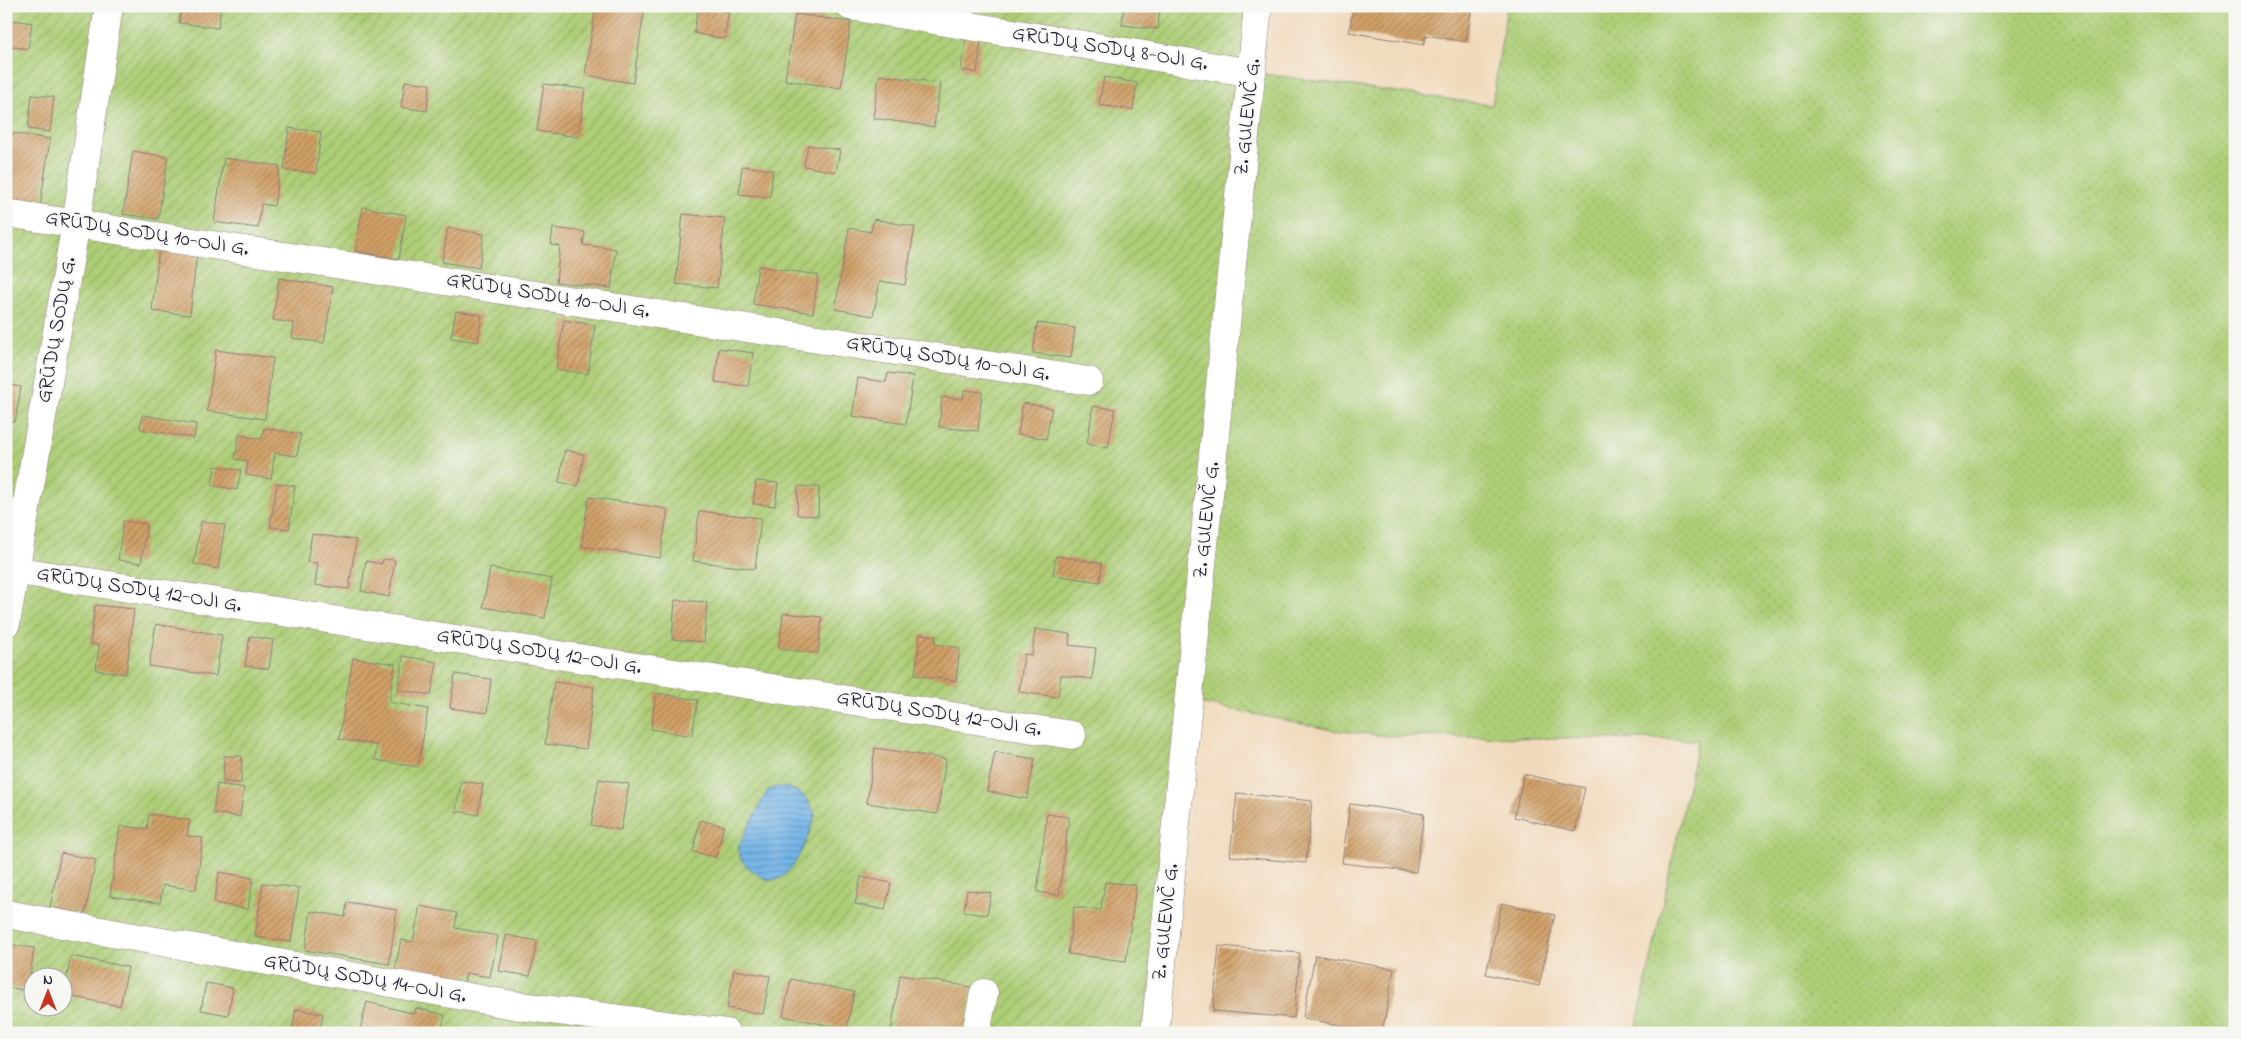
<svg xmlns="http://www.w3.org/2000/svg" width="2241" height="1039" font-family="'Indie Flower',sans-serif">
  <style>
    .grass { fill: url(#grass-dots); stroke: #687859 }
    .garden { fill: url(#garden-furrows); stroke: #687859; fill-rule: evenodd }
    .water { fill: url(#water-rules); stroke: #4a6b91 }
    .building { fill: url(#building-hatch) }
    .lines { fill: none; stroke-linecap: round; stroke-linejoin: round }
    .minor-casing { stroke: #8a7e7b; stroke-width: 29 }
    .minor { stroke: #fff; stroke-width: 28 }
    .labels { text-anchor: middle; dominant-baseline: central; stroke-width: 4; stroke-linejoin: round; paint-order: stroke }
    .street-label { font-size: 21px; fill: #22223b; stroke: #f6f6f2 }
  </style>
  <defs>
    <pattern id="grass-dots" width="8" height="8" patternUnits="userSpaceOnUse" patternTransform="scale(1.25)"><rect width="8" height="8" fill="#adce77"/><path d="M2 2h.1M6 6h.1" fill="none" stroke="#95b168" stroke-width="1.8" stroke-linecap="round"/></pattern>
    <pattern id="garden-furrows" width="10" height="10" patternUnits="userSpaceOnUse" patternTransform="scale(1.25)"><rect width="10" height="10" fill="#adce77"/><path d="M-1 1l2-2M0 10L10 0M9 11l2-2" fill="none" stroke="#95b168"/></pattern>
    <pattern id="water-rules" width="6" height="5" patternUnits="userSpaceOnUse" patternTransform="scale(1.25)"><rect width="6" height="5" fill="#72b4e7"/><path d="M0 2.5h6" fill="none" stroke="#5d92bc"/></pattern>
    <pattern id="building-hatch" width="6" height="6" patternUnits="userSpaceOnUse" patternTransform="scale(1.25)"><rect width="6" height="6" fill="#d1a067"/><path d="M-1 1l2-2M0 6l6-6M5 7l2-2" fill="none" stroke="#a98256"/></pattern>
  </defs>
  <rect width="100%" height="100%" fill="#f6f6f2"/>
  <filter id="ink" filterUnits="userSpaceOnUse"><feTurbulence type="fractalNoise" baseFrequency=".02" numOctaves="2"/><feDisplacementMap in="SourceGraphic" scale="10" xChannelSelector="R" yChannelSelector="G"/><feConvolveMatrix kernelMatrix="1 2 1 2 8 2 1 2 1" color-interpolation-filters="sRGB"/></filter>
  <filter id="wash" filterUnits="userSpaceOnUse"><feTurbulence type="fractalNoise" baseFrequency=".0096" numOctaves="4" result="noise"/><feDisplacementMap in="SourceGraphic" scale="20" xChannelSelector="R" yChannelSelector="G"/><feGaussianBlur stdDeviation="1.12" result="paint"/><feColorMatrix in="noise" values="0 0 0 0 0 0 0 0 0 0 0 0 0 0 0 0 0 1.4 0 .05"/><feComposite in="paint" operator="in"/></filter>
  <g filter="url(#wash)">
    <rect width="100%" height="100%" fill="#f1dabb"/>
    <path class="grass" d="M1507 6H2235V1033H1810L1795 1030 1794 1033H1635L1698 740 1386 736 1332 730 1180 699 1258 73 1492 105Z"/>
    <path class="garden" d="M6 6H1268L1144 1033H6ZM32 976H62V1006H32Z"/>
    <path class="water" d="M777 787C798 787 808 797 815 815 811 832 794 875 777 879 767 882 760 876 752 870 742 863 738 858 739 845L768 790Z"/>
    <g id="blocks">
      <path class="building" d="M181 6H221L218 28 179 23Z
        M386 6H413L412 11Z
        M596 6H645L633 83 585 75Z
        M1124 6H1160L1158 29 1122 25Z
        M1354 6H1472L1466 42 1426 35 1424 45 1349 32Z
        M698 7 729 12 724 39 694 33Z
        M795 14 851 22 841 88 785 80Z
        M6 19 32 23 28 49 6 46Z
        M966 38 981 41 977 73 961 70Z
        M879 75 940 83 934 127 873 118Z
        M1104 77 1137 83 1133 110 1099 105Z
        M405 81 430 84 427 111 401 107Z
        M544 84 585 89 578 137 537 131Z
        M32 95 54 97 50 132 28 129Z
        M289 128 321 132 316 173 284 170Z
        M6 132 50 139 40 206 6 201Z
        M808 145 840 150 836 172 804 166Z
        M133 151 168 157 158 219 123 214Z
        M224 158 280 166 274 206 261 204 258 228 214 222Z
        M742 166 773 170 770 197 739 194Z
        M363 207 406 215 399 259 355 251Z
        M683 214 725 218 717 288 676 284Z
        M874 219 915 227 905 285 880 281 873 316 835 309 849 228 871 232Z
        M448 228 484 234 479 268 442 262Z
        M553 228 585 232 583 245 616 249 611 288 556 282 560 246 551 245Z
        M159 248 197 252 190 315 152 311Z
        M758 266 818 275 813 313 753 304Z
        M279 278 333 287 324 343 292 338 294 323 273 320Z
        M456 311 482 315 478 342 451 338Z
        M564 320 595 325 588 374 556 369Z
        M1037 323 1075 328 1071 358 1033 353Z
        M719 348 753 353 748 386 715 382Z
        M216 350 273 358 265 419 207 411Z
        M888 373 913 376 906 424 852 416 858 378 886 382Z
        M6 384 21 387 15 422 6 421Z
        M964 390 982 392 978 431 939 427 942 397 963 399Z
        M1023 403 1052 408 1046 439 1018 434Z
        M1093 406 1115 409 1108 448 1087 444Z
        M142 415 196 424 194 438 140 429Z
        M264 428 301 434 297 456 275 453 271 479 246 475 248 461 235 459 239 435 262 439Z
        M565 450 584 454 578 486 559 482Z
        M215 466 241 470 237 490 212 485Z
        M756 481 778 483 775 506 753 504Z
        M277 483 295 486 289 529 270 527Z
        M798 486 819 487 818 516 797 515Z
        M589 497 668 509 660 558 581 546Z
        M699 511 761 518 755 569 693 561Z
        M123 521 147 524 141 563 118 560Z
        M201 521 225 525 218 569 194 564Z
        M312 534 356 540 349 589 315 585 318 563 307 562Z
        M1056 556 1102 563 1100 582 1053 575Z
        M383 559 395 560 389 597 361 591 366 561 382 564Z
        M490 568 552 579 545 618 483 607Z
        M675 600 707 602 704 642 672 639Z
        M95 605 134 609 126 674 96 670 99 645 90 644Z
        M783 613 822 617 818 653 779 649Z
        M156 624 222 635 216 676 149 666Z
        M1035 629 1070 634 1069 645 1096 648 1092 679 1061 675 1058 697 1019 692 1024 654 1032 655Z
        M920 634 936 636 935 644 960 648 956 681 915 675Z
        M250 636 273 640 269 669 245 666Z
        M403 656 437 662 431 695 398 690Z
        M353 658 395 664 389 702 428 709 418 767 375 760 377 745 339 739Z
        M455 674 491 679 487 713 450 708Z
        M554 682 594 687 586 749 545 744Z
        M656 693 698 700 692 736 651 729Z
        M875 748 946 759 937 814 867 803Z
        M995 752 1035 759 1027 799 987 791Z
        M224 756H242L241 783 223 782Z
        M1524 774 1585 788 1575 831 1514 817Z
        M599 779 629 784 621 830 591 825Z
        M461 781 483 784 478 815 456 811Z
        M217 784 244 788 240 817 213 813Z
        M1237 793 1312 801 1306 863 1230 856Z
        M1350 804 1424 814 1416 872 1342 863Z
        M149 814 190 820 187 836 203 838 196 890 163 885 160 903 110 896 120 826 147 829Z
        M1047 814 1069 817 1059 895 1037 892Z
        M700 820 724 826 716 857 693 852Z
        M61 853 96 860 85 914 50 907Z
        M219 872 253 878 248 909 214 903Z
        M861 877 891 883 885 910 855 904Z
        M1105 882 1136 885 1126 961 1068 954 1074 907 1101 910Z
        M263 883 299 888 291 942 255 937Z
        M967 890 991 893 987 915 964 912Z
        M347 902 397 910 389 964 305 950 311 911 345 917Z
        M1502 903 1555 915 1539 986 1486 974Z
        M420 906 457 913 455 928 498 936 490 977 466 973 464 983 395 970 401 940 413 942Z
        M506 935 537 941 530 976 499 971Z
        M6 944 34 948 28 991 6 987Z
        M1219 946 1300 953 1294 1018 1213 1011Z
        M1315 955 1394 969 1382 1033 1303 1018Z
        M71 956 128 967 120 1006 63 995Z
        M734 970 770 976 763 1014 727 1008Z
        M900 975 972 987 965 1033H891Z
        M791 979 854 992 847 1029 783 1016Z
        M206 983 233 988 228 1015 201 1010Z
        M367 1002 415 1014 416 1008 445 1015 440 1033H359Z
        M296 1009 323 1014 319 1033H291Z"/>
    </g>
  </g>
  <g filter="url(#ink)">
    <use href="#blocks" fill-opacity="0" stroke="#8a7e7b" stroke-width="1"/>
    <g class="lines">
      <defs>
        <path id="minor" d="M850 6 1252 73
          M6 213 1089 381
          M6 569 1072 735
          M6 623 76 223 109 6
          M6 914 513 1005 726 1033
          M976 1033 984 993
          M1155 1033 1258 6"/>
      </defs>
      <use href="#minor" class="minor-casing"/>
      <use href="#minor" class="minor"/>
    </g>
  </g>
  <g class="labels">
    <g class="street-label">
      <text transform="translate(1110 49) rotate(9)">GRŪDŲ SODŲ 8-OJI G.</text>
      <text transform="translate(1248 117) rotate(-84)">Z. GULEVIČ G.</text>
      <text transform="translate(147 234) rotate(9)">GRŪDŲ SODŲ 10-OJI G.</text>
      <text transform="translate(548 296) rotate(9)">GRŪDŲ SODŲ 10-OJI G.</text>
      <text transform="translate(57 330) rotate(-80)">GRŪDŲ SODŲ G.</text>
      <text transform="translate(948 359) rotate(9)">GRŪDŲ SODŲ 10-OJI G.</text>
      <text transform="translate(1207 520) rotate(-84)">Z. GULEVIČ G.</text>
      <text transform="translate(139 590) rotate(9)">GRŪDŲ SODŲ 12-OJI G.</text>
      <text transform="translate(539 652) rotate(9)">GRŪDŲ SODŲ 12-OJI G.</text>
      <text transform="translate(939 714) rotate(9)">GRŪDŲ SODŲ 12-OJI G.</text>
      <text transform="translate(1166 922) rotate(-84)">Z. GULEVIČ G.</text>
      <text transform="translate(365 979) rotate(10)">GRŪDŲ SODŲ 14-OJI G.</text>
    </g>
  </g>
  <rect width="2241" height="1039" fill="none" stroke="#f6f6f2" stroke-width="25"/>
  <g transform="translate(48 992)"><circle r="24" fill="#f6f6f2" stroke="#a1a1a9"/>
  <path d="M0-4L9 19L0 12L-9 19Z" fill="#c8321e"/>
  <text y="-8" font-size="14" font-weight="bold" text-anchor="middle" fill="#22223b">N</text>
  </g>
</svg>
